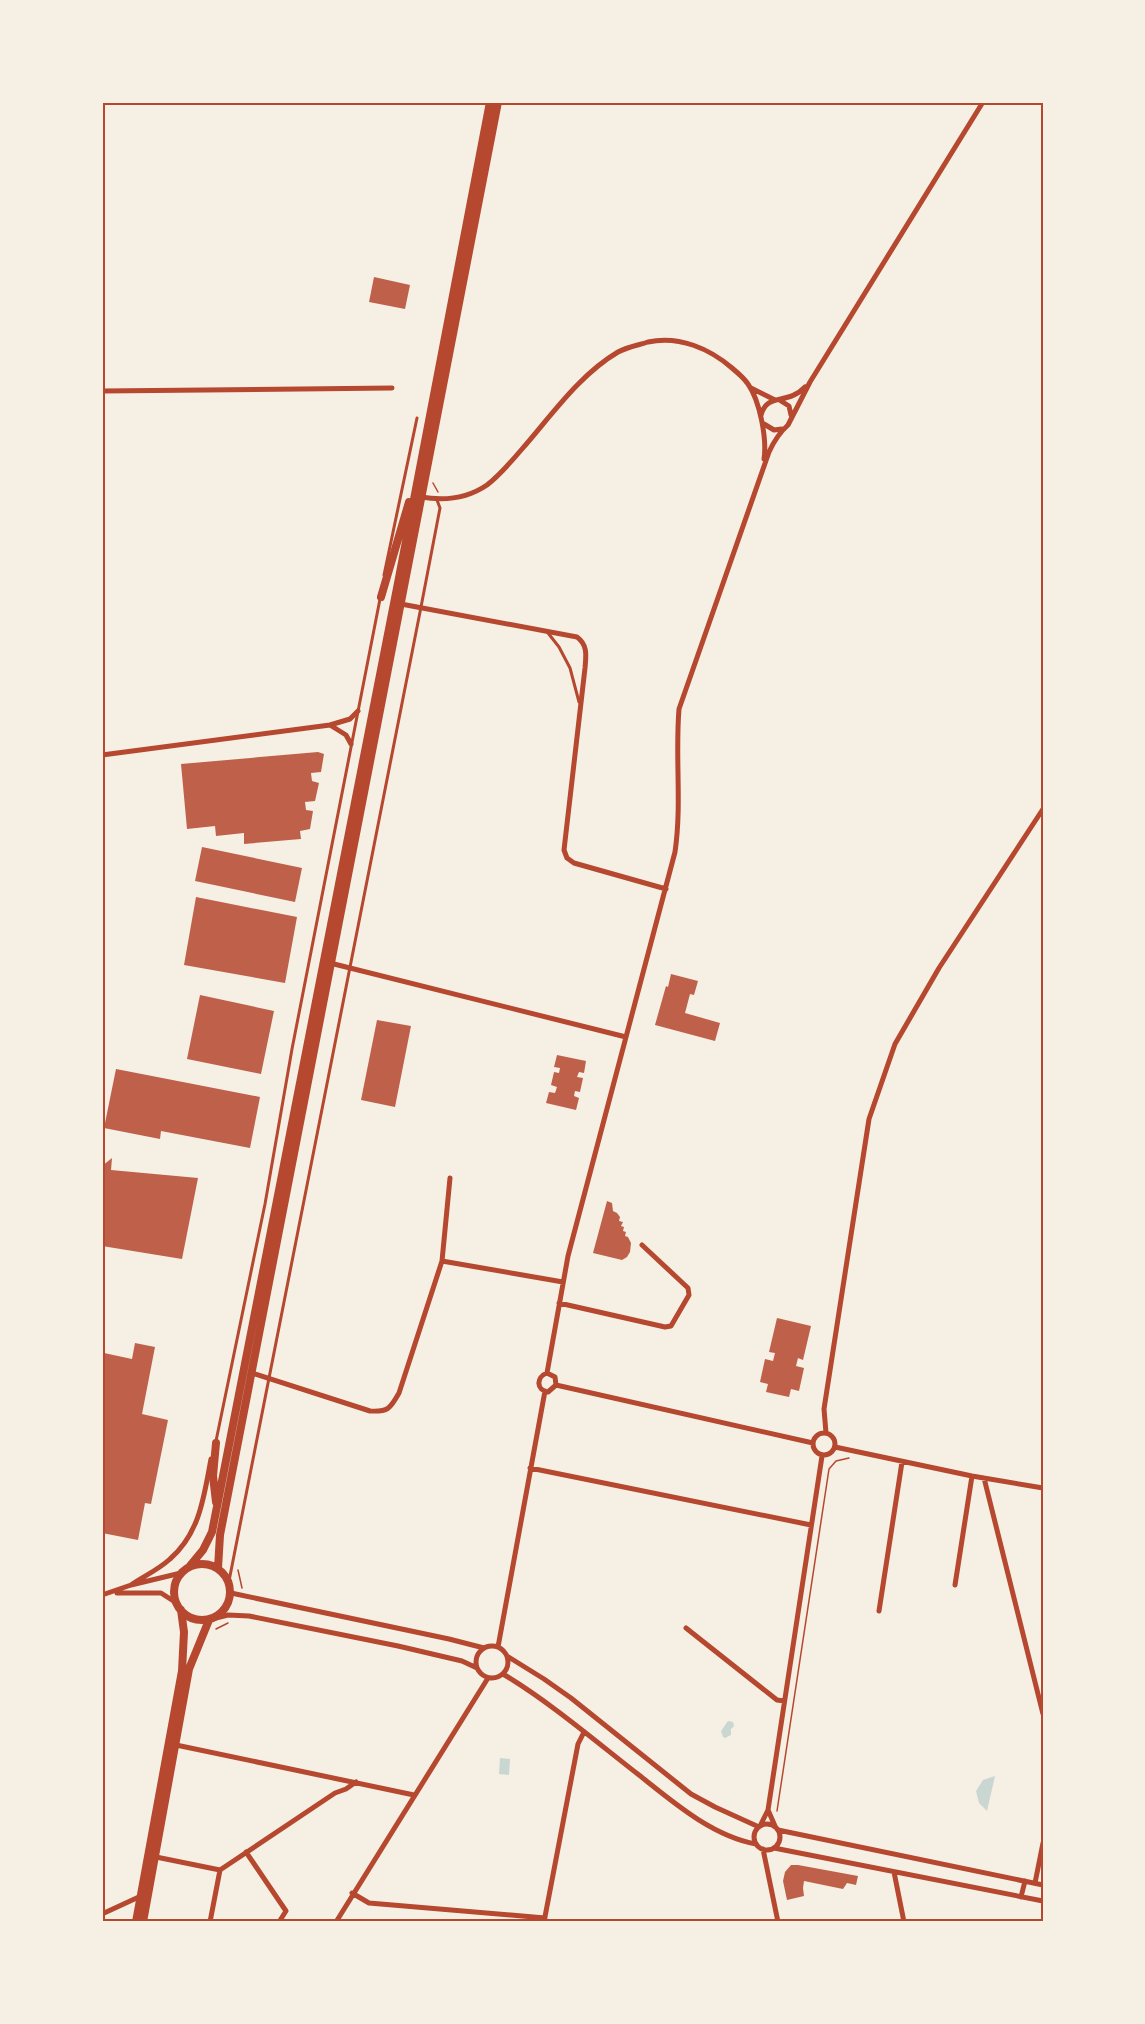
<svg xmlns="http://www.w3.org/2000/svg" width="1145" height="2024" font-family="Signika,sans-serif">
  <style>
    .water { fill: #c9d6d2 }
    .building { fill: #bf614a }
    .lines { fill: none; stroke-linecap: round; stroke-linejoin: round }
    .path { stroke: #b5482f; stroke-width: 1.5 }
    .service { stroke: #b5482f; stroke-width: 3 }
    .minor { stroke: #b5482f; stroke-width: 5 }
    .secondary { stroke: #b5482f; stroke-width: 8 }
    .neatline { fill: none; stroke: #b5482f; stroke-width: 2 }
  </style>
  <rect width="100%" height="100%" fill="#f6efe4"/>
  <path class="water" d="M728 1721 733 1722 734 1726 731 1729V1735L725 1738 723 1737 721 1731Z
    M500 1758 510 1759 509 1775 499 1774Z
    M995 1776 987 1811 979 1803 976 1791 983 1780Z"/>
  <path class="building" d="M374 277 410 285 405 309 369 302Z
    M318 752 324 754 321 772 311 773 312 781 319 783 315 801 305 802 306 810 313 811 310 829 300 831 301 839 244 844V833L216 836 215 826 187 829 181 764Z
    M202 847 302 868 295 902 195 881Z
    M196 897 297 917 285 983 184 965Z
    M671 974 698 981 694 995 690 994 685 1013 720 1023 715 1041 655 1025 666 986 668 987Z
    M200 995 274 1011 261 1074 187 1059Z
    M377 1020 411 1026 395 1107 361 1100Z
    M557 1055 586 1061 584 1073 579 1072 577 1077 583 1078 580 1092 575 1091 574 1096 579 1098 576 1110 546 1103 549 1092 555 1093 557 1087 551 1085 554 1072 559 1073 560 1068 554 1067Z
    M116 1069 260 1097 250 1148 161 1131 160 1139 104 1128Z
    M112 1158 111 1170 198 1178 182 1259 102 1246V1166Z
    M607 1201 612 1203 613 1211 617 1213 620 1217 619 1221 623 1222 621 1226 624 1227 623 1231 626 1232 625 1236 628 1237 631 1243 630 1252 627 1257 622 1260 593 1253Z
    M777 1318 811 1326 803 1360 798 1358 796 1366 804 1368 799 1391 791 1389 789 1397 766 1392 768 1384 760 1382 765 1359 773 1361 775 1353 769 1352Z
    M135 1343 155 1347 142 1414 168 1420 151 1504 145 1503 138 1540 102 1533V1362L104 1353 132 1359Z
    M791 1865H798L858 1876 856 1885 847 1883 843 1889 804 1881 803 1888 804 1896 787 1900 783 1881 785 1872Z"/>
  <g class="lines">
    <path class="path" d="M433 483 438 492
      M238 1570 242 1588
      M216 1629 228 1623
      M777 1811 829 1469 836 1461 849 1458"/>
    <path class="service" d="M384 575 417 418
      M548 633 559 647 570 668 579 702
      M216 1441 265 1204 292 1049 380 599
      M229 1581 421 607 440 508 437 500"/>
    <path class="minor" d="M751 388 775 400
      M102 391 392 388
      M781 401 789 406 791 415
      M761 415C767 392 787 406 805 387
      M764 424 774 430 782 429
      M421 497C444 501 468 498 487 485 500 475 511 462 522 449 551 416 579 375 618 352 627 347 639 345 648 342 679 335 710 349 732 368 738 373 744 378 748 384 760 401 767 439 764 459
      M401 604 577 637C588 645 586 656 585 668L564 850 567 858 574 863 666 889
      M351 744 346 735 330 725 350 719 358 711
      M102 755 330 725
      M330 963 626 1037
      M442 1261 563 1282
      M559 1303 665 1327 671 1326 689 1295 688 1288 642 1245
      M252 1373 370 1411C388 1412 390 1409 399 1393L442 1261 450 1178
      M547 1373 568 1256 675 852C682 804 675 757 679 709L769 452C774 441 779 433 788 425L810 382 983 102
      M547 1373C536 1377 536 1390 548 1392L556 1385
      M547 1373 555 1377 556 1385
      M556 1385 813 1443
      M813 1444a11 11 0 1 1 22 0a11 11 0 1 1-22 0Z
      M826 1433 824 1409 869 1119 895 1044 939 968 1043 809
      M835 1447 972 1476 1043 1488
      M530 1468 811 1525
      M984 1478 1043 1714
      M131 1585C144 1576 158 1570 170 1559 200 1533 204 1496 211 1459
      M955 1585 972 1476
      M117 1593H161L175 1602
      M231 1593 449 1639 484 1648
      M102 1595 131 1585 181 1573
      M879 1611 902 1462
      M216 1618 228 1615 249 1616 398 1646 462 1661 477 1668
      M686 1628 777 1700 784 1701
      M476 1662a16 16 0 1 1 32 0a16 16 0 1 1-32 0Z
      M498 1647 545 1391
      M507 1656 544 1679 571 1698 691 1794 715 1807 759 1827
      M503 1674C551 1703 594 1740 639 1775 673 1802 712 1836 756 1844
      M176 1745 414 1795
      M768 1810 775 1826
      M754 1837a13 13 0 1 1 26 0a13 13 0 1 1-26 0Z
      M760 1826 768 1810 822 1456
      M778 1830 1043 1885
      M774 1848 1043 1901
      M763 1849 778 1922
      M246 1852 286 1911 279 1922
      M156 1857 220 1870
      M220 1870 335 1793 346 1789 356 1782
      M894 1872 904 1922
      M1035 1883 1043 1843
      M352 1893 369 1903 545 1918
      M1021 1897 1025 1881
      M102 1914 141 1896
      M210 1922 220 1870
      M336 1922 488 1678
      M544 1922 578 1744 584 1732"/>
    <path class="secondary" d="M381 597 409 502
      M216 1443 213 1476 216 1502
      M174 1592a28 28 0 1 1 56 0a28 28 0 1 1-56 0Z
      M189 1567 203 1550 212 1532 398 583 490 102
      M218 1568 220 1535 498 102
      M136 1922 182 1671 184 1632 181 1610
      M143 1922 189 1669 209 1620"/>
  </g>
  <rect width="1145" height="2024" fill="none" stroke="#f6efe4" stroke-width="207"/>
  <rect x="104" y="104" width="938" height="1816" class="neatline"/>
</svg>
